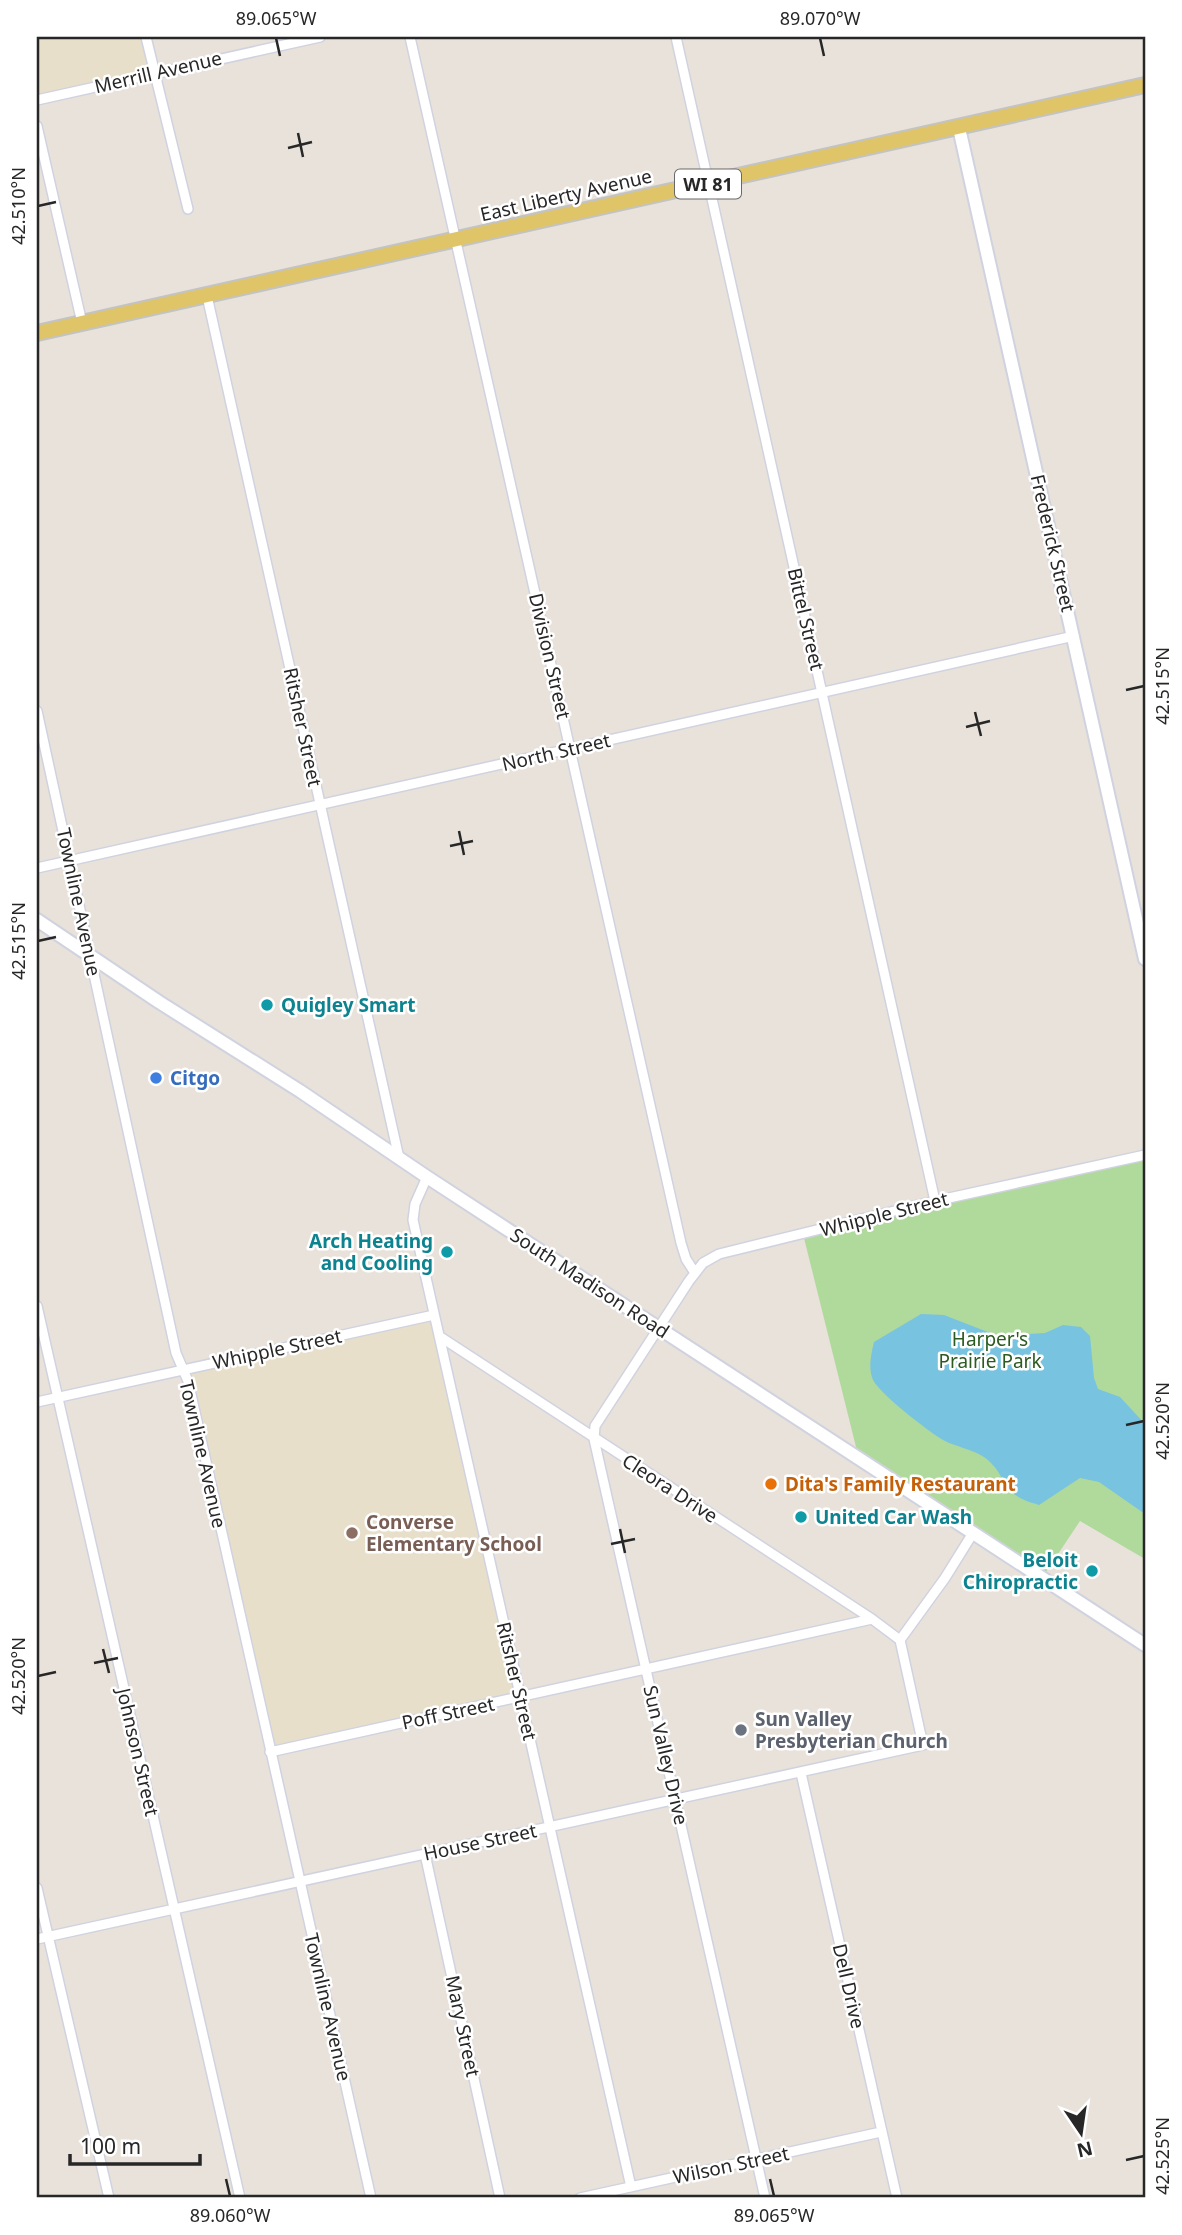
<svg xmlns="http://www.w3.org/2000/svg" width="1182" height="2235" font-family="'Noto Sans',sans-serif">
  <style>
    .education { fill: #e8dfcb }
    .green { fill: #b0d99c }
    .water { fill: #78c3df }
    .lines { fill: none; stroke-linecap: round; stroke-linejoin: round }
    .street-casing { stroke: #d0d3df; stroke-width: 12 }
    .secondary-casing { stroke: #d0d3df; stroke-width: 16 }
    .primary-casing { stroke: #c3c3c3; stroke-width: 18 }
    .street { stroke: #fff; stroke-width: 9 }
    .secondary { stroke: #fff; stroke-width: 12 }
    .primary { stroke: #dfc568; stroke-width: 14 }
    .ticks { fill: none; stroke: #272727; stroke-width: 2.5 }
    .culture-dot { fill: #0f9aa8; stroke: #fff; stroke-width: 2.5 }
    .shop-dot { fill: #3f7fe0; stroke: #fff; stroke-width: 2.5 }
    .food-dot { fill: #e8710a; stroke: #fff; stroke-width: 2.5 }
    .education-dot { fill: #8d6e63; stroke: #fff; stroke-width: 2.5 }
    .worship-dot { fill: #6b7280; stroke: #fff; stroke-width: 2.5 }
    .labels { text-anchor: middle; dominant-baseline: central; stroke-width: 5; stroke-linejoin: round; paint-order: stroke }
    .shield { fill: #fff; stroke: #686868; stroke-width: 2 }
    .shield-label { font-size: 18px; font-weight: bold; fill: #272727 }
    .street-label { font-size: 19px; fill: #272727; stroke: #fff }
    .culture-label { font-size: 19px; font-weight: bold; fill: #0d838f; stroke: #fff; text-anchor: start }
    .shop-label { font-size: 19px; font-weight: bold; fill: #366cbe; stroke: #fff; text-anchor: start }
    .park-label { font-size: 19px; fill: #2c5b21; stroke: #fff }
    .food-label { font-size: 19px; font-weight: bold; fill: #c56008; stroke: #fff; text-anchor: start }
    .education-label { font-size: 19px; font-weight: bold; fill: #785e54; stroke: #fff; text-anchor: start }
    .worship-label { font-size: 19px; font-weight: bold; fill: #5b616d; stroke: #fff; text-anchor: start }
    .neatline { fill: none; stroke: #272727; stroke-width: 2.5 }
    .ticks-label { font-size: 18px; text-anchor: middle; fill: #272727 }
  </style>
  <rect width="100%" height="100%" fill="#e8e2da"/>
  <path class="education" d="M37 37H146L154 72 37 99Z
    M434 1315 520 1697 270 1752 183 1369Z"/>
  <path class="green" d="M1145 1155V1559L1080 1521 1042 1578 859 1459 803 1234Z"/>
  <path class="water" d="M921 1314 944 1315 998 1336 1045 1333 1063 1325 1081 1327 1090 1336 1094 1378 1098 1389 1120 1397 1145 1424V1514L1099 1482 1080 1478 1039 1505C998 1495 1009 1475 984 1457 972 1449 956 1447 943 1440 928 1431 881 1395 873 1380 868 1368 871 1354 874 1342Z"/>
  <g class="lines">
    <defs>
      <path id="street" d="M146 37 188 209
        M410 37 681 1243 686 1259 695 1273
        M676 37 935 1201
        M37 100 320 37
        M37 126 82 323
        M207 296 399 1158
        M37 711 176 1353 188 1381 371 2198
        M37 868 1074 636
        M427 1177 415 1204 413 1220 631 2187
        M37 1306 240 2198
        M439 1336 872 1619 900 1640
        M37 1402 434 1315
        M270 1752 872 1619
        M801 1773 897 2198
        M425 1854 500 2198
        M37 1888 109 2198
        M37 1939 923 1745 900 1640 945 1578 973 1533
        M580 2198 881 2132
        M765 2198 594 1439 595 1426 689 1281 703 1263 719 1254 935 1201 1145 1155"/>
      <path id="secondary" d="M959 128 1145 959
        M37 920 159 1002 300 1091 427 1177 1145 1645"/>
      <path id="primary" d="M37 333 1145 85"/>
    </defs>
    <use href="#street" class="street-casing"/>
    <use href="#secondary" class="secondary-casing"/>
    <use href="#primary" class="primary-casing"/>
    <use href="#street" class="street"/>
    <use href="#secondary" class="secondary"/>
    <use href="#primary" class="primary"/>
  </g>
  <path class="ticks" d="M276 38 280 56M820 38 824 56M298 133 303 157M288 148 312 142M38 206 56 202M1126 690 1144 686M975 712 981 736M966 727 990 721M459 831 464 855M450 846 473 841M38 941 56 937M1126 1425 1144 1421M620 1529 625 1553M611 1544 635 1539M103 1649 109 1673M94 1663 118 1658M38 1676 56 1672M1126 2160 1144 2156M226 2179 230 2196M770 2179 774 2196"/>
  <g class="culture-dot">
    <circle cx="267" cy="1005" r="7"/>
    <circle cx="447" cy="1252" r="7"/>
    <circle cx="801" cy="1517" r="7"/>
    <circle cx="1092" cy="1571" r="7"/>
  </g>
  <circle class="shop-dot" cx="156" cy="1078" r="7"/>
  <circle class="food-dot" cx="771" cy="1484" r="7"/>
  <circle class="education-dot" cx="352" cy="1533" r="7"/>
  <circle class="worship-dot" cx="741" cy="1730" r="7"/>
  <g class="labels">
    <rect class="shield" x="675" y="169.5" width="66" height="29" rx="5"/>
    <g class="shield-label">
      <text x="708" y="184">WI 81</text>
    </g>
    <g class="street-label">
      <text transform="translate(158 72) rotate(-13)">Merrill Avenue</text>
      <text transform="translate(566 195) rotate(-13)">East Liberty Avenue</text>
      <text transform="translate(1053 543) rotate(77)">Frederick Street</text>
      <text transform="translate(806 619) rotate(77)">Bittel Street</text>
      <text transform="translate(550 656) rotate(77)">Division Street</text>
      <text transform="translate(303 727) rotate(78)">Ritsher Street</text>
      <text transform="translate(556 752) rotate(-13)">North Street</text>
      <text transform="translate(79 902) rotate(78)">Townline Avenue</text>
      <text transform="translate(884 1214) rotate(-14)">Whipple Street</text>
      <text transform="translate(590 1283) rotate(33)">South Madison Road</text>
      <text transform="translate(277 1349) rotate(-12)">Whipple Street</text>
      <text transform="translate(203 1454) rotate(77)">Townline Avenue</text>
      <text transform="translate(670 1488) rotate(33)">Cleora Drive</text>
      <text transform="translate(517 1681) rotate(77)">Ritsher Street</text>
      <text transform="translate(448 1713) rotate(-12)">Poff Street</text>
      <text transform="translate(138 1752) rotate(77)">Johnson Street</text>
      <text transform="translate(666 1755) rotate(77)">Sun Valley Drive</text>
      <text transform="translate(480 1842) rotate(-12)">House Street</text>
      <text transform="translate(849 1986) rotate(77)">Dell Drive</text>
      <text transform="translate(328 2007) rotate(77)">Townline Avenue</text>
      <text transform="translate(463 2026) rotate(78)">Mary Street</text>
      <text transform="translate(731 2165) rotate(-12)">Wilson Street</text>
    </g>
    <g class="culture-label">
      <text x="281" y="1005">Quigley Smart</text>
      <text x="433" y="1241" text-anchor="end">Arch Heating<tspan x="433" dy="22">and Cooling</tspan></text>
      <text x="815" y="1517">United Car Wash</text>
      <text x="1078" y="1560" text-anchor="end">Beloit<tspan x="1078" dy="22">Chiropractic</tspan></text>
    </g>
    <g class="shop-label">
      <text x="170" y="1078">Citgo</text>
    </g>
    <g class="park-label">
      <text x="990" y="1339">Harper's<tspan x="990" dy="22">Prairie Park</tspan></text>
    </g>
    <g class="food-label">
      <text x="785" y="1484">Dita's Family Restaurant</text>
    </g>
    <g class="education-label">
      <text x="366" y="1522">Converse<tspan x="366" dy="22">Elementary School</tspan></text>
    </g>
    <g class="worship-label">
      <text x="755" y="1719">Sun Valley<tspan x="755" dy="22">Presbyterian Church</tspan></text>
    </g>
  </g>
  <rect width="1182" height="2235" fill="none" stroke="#ffffff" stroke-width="77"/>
  <g transform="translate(1081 2133) rotate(167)" stroke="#ffffff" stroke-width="5" paint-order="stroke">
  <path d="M0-5L12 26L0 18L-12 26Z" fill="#272727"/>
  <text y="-10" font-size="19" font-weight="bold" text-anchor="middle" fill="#272727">N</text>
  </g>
  <path d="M70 2154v10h130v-10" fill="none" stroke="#272727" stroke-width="3.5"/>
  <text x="80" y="2154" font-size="21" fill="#272727" stroke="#ffffff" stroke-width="5" paint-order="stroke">100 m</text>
  <rect x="38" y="38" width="1106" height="2158" class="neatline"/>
  <g class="ticks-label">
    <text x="276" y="25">89.065°W</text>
    <text x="820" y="25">89.070°W</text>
    <text transform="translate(19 206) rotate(-90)" y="6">42.510°N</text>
    <text transform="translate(1163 686) rotate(-90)" y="6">42.515°N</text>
    <text transform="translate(19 941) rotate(-90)" y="6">42.515°N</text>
    <text transform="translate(1163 1421) rotate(-90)" y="6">42.520°N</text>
    <text transform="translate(19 1676) rotate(-90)" y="6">42.520°N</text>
    <text transform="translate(1163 2156) rotate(-90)" y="6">42.525°N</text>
    <text x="230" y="2222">89.060°W</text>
    <text x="774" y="2222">89.065°W</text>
  </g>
</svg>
